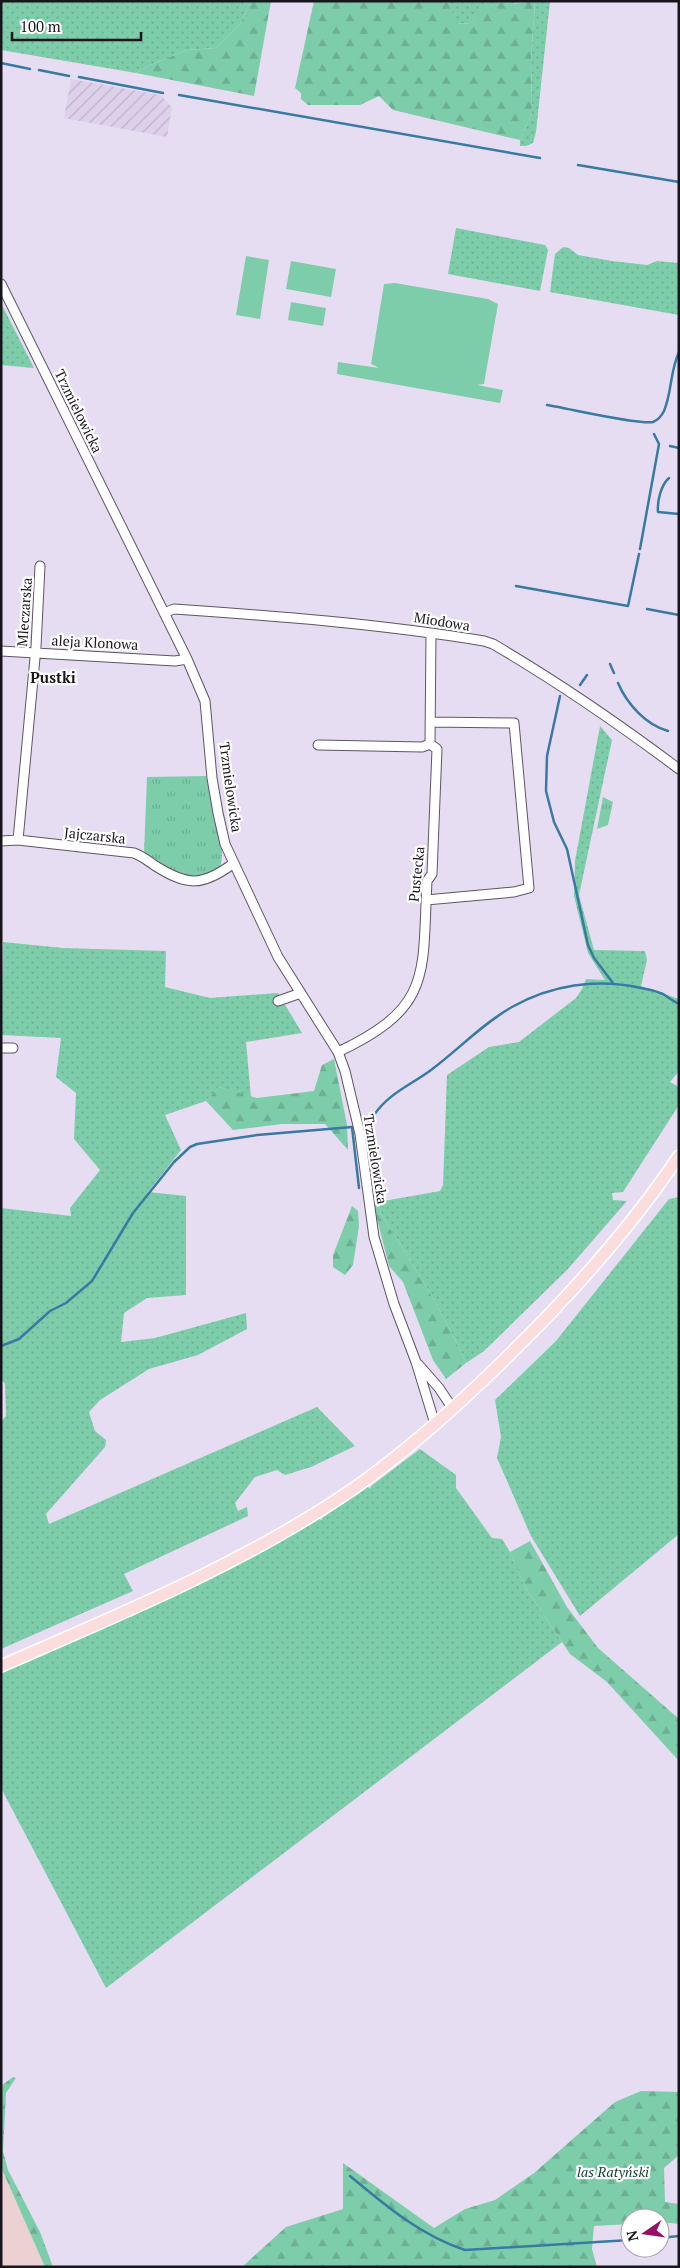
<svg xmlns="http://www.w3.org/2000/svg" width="680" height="2268" font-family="'PT Serif',serif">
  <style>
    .commercial { fill: #ebd1d2 }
    .industrial { fill: url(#industrial-furrows) }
    .grass { fill: url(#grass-dots) }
    .forest { fill: url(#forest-firs) }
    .park { fill: url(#park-tufts) }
    .pitch { fill: #7ecdaa }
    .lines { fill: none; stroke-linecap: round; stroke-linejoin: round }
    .stream { stroke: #387aa1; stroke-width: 2.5 }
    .minor-casing { stroke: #5d5566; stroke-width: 11 }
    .major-casing { stroke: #fff; stroke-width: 14 }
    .minor { stroke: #fff; stroke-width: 9 }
    .major { stroke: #fadddc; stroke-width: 11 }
    .labels { text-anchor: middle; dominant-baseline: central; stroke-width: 4.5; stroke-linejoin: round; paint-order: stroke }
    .street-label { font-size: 14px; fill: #19151c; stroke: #fff }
    .park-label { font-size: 14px; font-style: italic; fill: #113f2e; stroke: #fff }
    .neighbourhood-label { font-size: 15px; font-weight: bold; fill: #19151c; stroke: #fff }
  </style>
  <defs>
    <pattern id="industrial-furrows" width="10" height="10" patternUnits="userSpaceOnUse" patternTransform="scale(1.25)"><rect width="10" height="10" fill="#ded0eb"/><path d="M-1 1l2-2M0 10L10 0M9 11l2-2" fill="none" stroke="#beb2c9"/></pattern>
    <pattern id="grass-dots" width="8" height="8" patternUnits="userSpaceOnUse" patternTransform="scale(1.25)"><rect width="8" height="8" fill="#7ecdaa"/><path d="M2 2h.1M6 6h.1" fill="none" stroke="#6caf92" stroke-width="1.8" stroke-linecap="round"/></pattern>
    <pattern id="forest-firs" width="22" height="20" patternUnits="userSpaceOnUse" patternTransform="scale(1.25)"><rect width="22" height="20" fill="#7ecdaa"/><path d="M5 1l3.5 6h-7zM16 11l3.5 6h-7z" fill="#6caf92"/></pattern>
    <pattern id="park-tufts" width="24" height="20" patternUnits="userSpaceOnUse" patternTransform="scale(1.25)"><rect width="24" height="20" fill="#7ecdaa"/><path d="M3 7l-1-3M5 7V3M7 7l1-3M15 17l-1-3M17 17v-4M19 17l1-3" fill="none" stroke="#6caf92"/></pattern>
  </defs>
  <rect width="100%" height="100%" fill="#e7ddf2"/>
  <path class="commercial" d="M1 2167 45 2267H1Z"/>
  <path class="industrial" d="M71 79 160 95 172 107 167 137 64 118Z"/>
  <path class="grass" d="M1 1H250L241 23 216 48 187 50 150 65 136 73 1 50Z
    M447 1H527L511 4 498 2 477 16 471 23 457 24Z
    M535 1H550L536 132 533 143 526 146H520V140L532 112 531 62Z
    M456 228 545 245 548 250 540 291 448 274Z
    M563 247 569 248 578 255 612 261 647 265 657 261 679 263V315L550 292 555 254Z
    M1 305H2L34 368 1 365Z
    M600 726 612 740 579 895 594 950 645 951 647 960 641 986 679 999V1071L670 1082 679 1087V1105L623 1192 612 1193 613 1200 627 1201 567 1270 484 1351 466 1363C443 1311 412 1263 381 1214L378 1202 440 1191 443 1185 447 1075 489 1047 519 1042 576 998 582 989 586 979 605 980 588 953 574 896 575 861Z
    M3 942 63 948 166 951 165 987 210 998 278 993 302 1033 246 1042 251 1097 219 1087 206 1101 165 1115 181 1150 148 1192 186 1196V1295L147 1298 124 1313 121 1342 155 1338 246 1313 247 1329 198 1355 149 1369 100 1400 89 1412 95 1431 106 1440 105 1447 46 1514 49 1524 317 1407 355 1446 311 1467 285 1475 277 1470 255 1477 235 1503 238 1511 247 1507 248 1516 124 1574 133 1591 1 1649V1422L6 1416 5 1384 1 1379V1208L71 1216 70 1208 100 1170 74 1139 76 1093 56 1077 61 1038 1 1035Z
    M679 1197V1534L580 1616 531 1536 497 1458 501 1437 495 1400 556 1341 669 1199Z
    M420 1449 456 1475V1488L492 1538 502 1539 510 1552 525 1587 562 1642 106 1988 1 1788V1672L46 1652 49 1653V1651L129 1616 132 1617 131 1615 210 1578 213 1579 212 1577 288 1535 290 1536 291 1533 319 1519 322 1520V1518L368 1487 370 1489 371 1486Z"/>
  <path class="forest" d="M250 1H271L254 96 136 73 150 65 187 50 216 48 241 23Z
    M314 1H447L458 24 471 23 485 5 498 2 511 4 535 1 531 62 532 112 520 140 393 110 379 96 360 105H308L301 99V93L295 88Z
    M334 1059 347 1125 348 1150 325 1124H282L233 1130 206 1101 219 1087 257 1098 314 1091 322 1065Z
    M378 1202 381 1214C412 1263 443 1311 466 1363L446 1379 433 1360 403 1282 389 1266 373 1203Z
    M352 1206 358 1211 359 1226 353 1265 345 1275 333 1267V1255Z
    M530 1541 567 1607 598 1648 679 1719V1761L607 1682 570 1654 525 1587 510 1552Z
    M13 2077 16 2078 6 2093 3 2151 8 2170 40 2232 53 2267H45L1 2167V2086Z
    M641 2091 679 2092V2155L664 2168 665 2202 679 2204V2224L660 2222V2218H630V2224L594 2226 592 2249 597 2267H242L286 2227 343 2209V2163L434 2228 465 2209 495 2200 534 2173 615 2102Z"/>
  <path class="park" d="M206 776C211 800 229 847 219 870 213 872 206 876 200 877 180 878 160 863 144 853L147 777Z
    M603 797 613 802 608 825 597 829Z"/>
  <path class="pitch" d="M246 256 269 260 260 319 236 315Z
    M291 261 336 269 331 297 286 289Z
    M395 283 488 299 498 304 484 384 477 385 503 390 500 403 337 374 338 362 379 368 371 364 384 284Z
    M291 302 326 308 323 326 288 320Z"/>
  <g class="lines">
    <path class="stream" d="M1 63 30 69
      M39 70 69 76
      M79 77 163 93
      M179 95 540 158
      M578 165 679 182
      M547 405C567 408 637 425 653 422 658 420 662 415 664 411 672 392 670 371 679 352
      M670 446 679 448
      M669 478C661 485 657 501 658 512L679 514
      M640 549 659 444 654 434
      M516 586 628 606 639 554
      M647 609 679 615
      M610 664 614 673
      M618 683C627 704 646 725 668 731
      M580 685 587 675
      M560 696 547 756 546 791 554 822 567 849 588 945 594 958 613 983
      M374 1115C389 1093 411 1085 431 1070 458 1050 482 1024 512 1007 551 985 596 978 641 988 648 989 656 991 663 994 668 997 673 1001 679 1004
      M363 1125 371 1121
      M1 1346 19 1339 50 1311 66 1303 92 1281 133 1213 174 1162 190 1147 197 1144 257 1135 352 1127 359 1188
      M350 2176C386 2206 420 2235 465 2250L630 2240
      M660 2238 679 2236"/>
    <defs>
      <path id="minor" d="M1 284 187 659 205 701 212 778 218 813 225 844 278 957 338 1052 345 1071 360 1134 374 1237 394 1304 416 1362 435 1424
        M164 613 174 609C278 616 381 624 484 641L493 644C558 682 619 724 679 769
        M1 651 175 661 187 659
        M318 745 422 747 430 744
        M18 840 36 647 40 566
        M1 841 18 840 134 853C142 856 147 860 154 865 187 886 202 887 234 863
        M426 900 514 892 529 888 514 723 430 722
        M278 1001 301 993
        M1 1048H13
        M338 1052C433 1007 422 975 427 881L432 874 437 749 430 744 431 633
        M418 1364 439 1388 453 1409"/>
      <path id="major" d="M1 1666C121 1614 245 1563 353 1489 406 1452 455 1408 501 1363 567 1299 628 1232 679 1156"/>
    </defs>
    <use href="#minor" class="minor-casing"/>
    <use href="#major" class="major-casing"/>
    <use href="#minor" class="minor"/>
    <use href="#major" class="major"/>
  </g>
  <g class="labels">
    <g class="street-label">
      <text transform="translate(79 411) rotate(64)">Trzmielowicka</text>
      <text transform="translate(24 612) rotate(-86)">Mleczarska</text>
      <text transform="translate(442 621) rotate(9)">Miodowa</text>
      <text transform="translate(95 642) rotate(3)">aleja Klonowa</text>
      <text transform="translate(231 787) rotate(82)">Trzmielowicka</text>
      <text transform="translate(95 835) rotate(6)">Jajczarska</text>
      <text transform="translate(416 874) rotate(-84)">Pustecka</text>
      <text transform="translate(376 1159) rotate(81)">Trzmielowicka</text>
    </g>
    <g class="park-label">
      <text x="613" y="2171">las Ratyński</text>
    </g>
    <g class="neighbourhood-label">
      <text x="53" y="677">Pustki</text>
    </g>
  </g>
  <rect width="680" height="2268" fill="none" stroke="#19151c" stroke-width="5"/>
  <g transform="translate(645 2233) rotate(257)"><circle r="24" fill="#ffffff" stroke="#a3a1a4"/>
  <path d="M0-4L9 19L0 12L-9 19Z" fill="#991063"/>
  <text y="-8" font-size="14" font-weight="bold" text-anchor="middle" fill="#19151c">N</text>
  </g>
  <path d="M12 32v8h129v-8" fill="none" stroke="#19151c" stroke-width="2.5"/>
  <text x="20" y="32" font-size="15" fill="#19151c" stroke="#ffffff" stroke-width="4" paint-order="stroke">100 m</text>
</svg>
